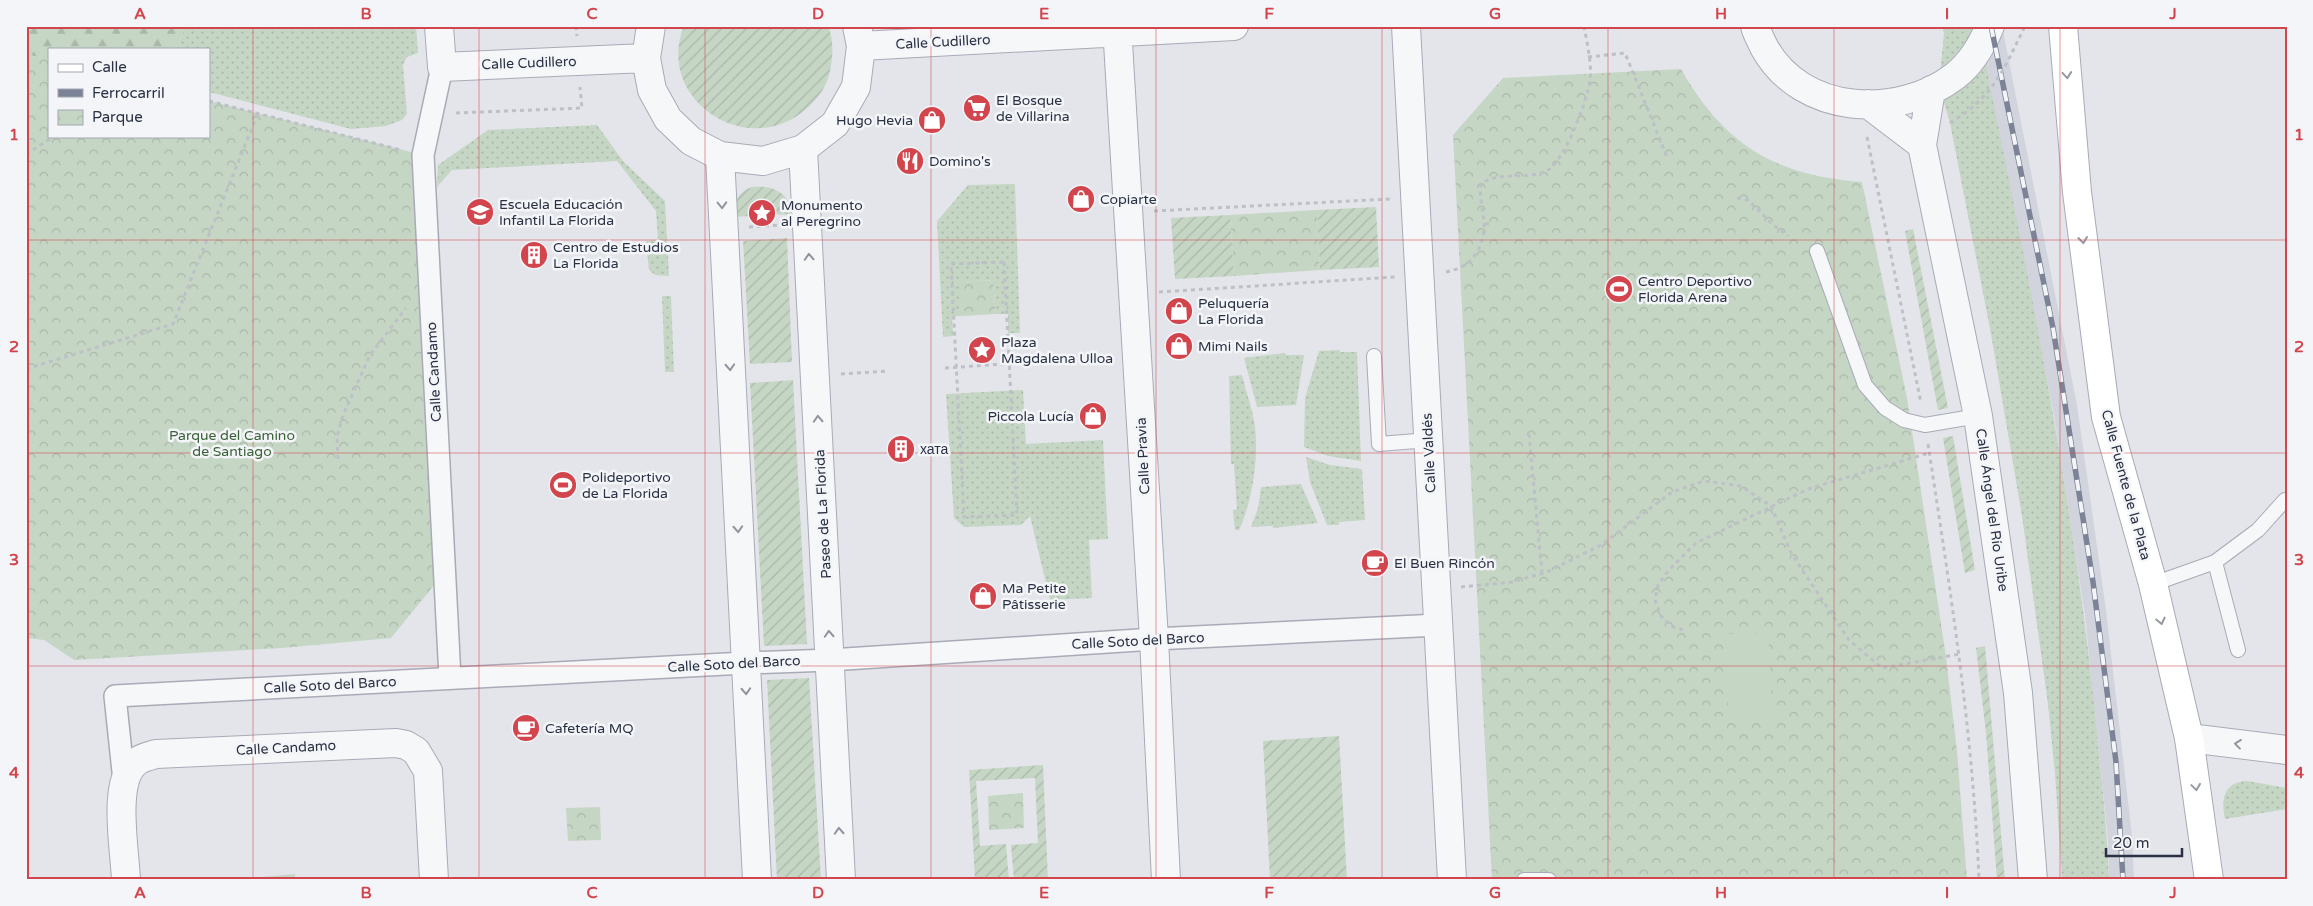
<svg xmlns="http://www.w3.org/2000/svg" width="2313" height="906" font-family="'Varela Round',sans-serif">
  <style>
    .built { fill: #d1d4dd }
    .grass { fill: url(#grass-dots) }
    .forest { fill: url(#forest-firs) }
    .park { fill: url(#park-crowns) }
    .garden { fill: url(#garden-furrows) }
    .pitch { fill: #c6d6c4 }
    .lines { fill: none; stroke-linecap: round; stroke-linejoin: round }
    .service-casing { stroke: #a8abb6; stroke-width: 16 }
    .pedestrian-casing { stroke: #a8abb6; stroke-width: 24 }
    .minor-casing { stroke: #a8abb6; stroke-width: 30 }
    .secondary-casing { stroke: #a8abb6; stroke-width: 30 }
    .path { stroke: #bdc0c6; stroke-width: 3; stroke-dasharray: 4 4; stroke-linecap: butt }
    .service { stroke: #f6f7f9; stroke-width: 14 }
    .pedestrian { stroke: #f6f7f9; stroke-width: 21 }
    .minor { stroke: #f6f7f9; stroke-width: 28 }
    .secondary { stroke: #fff; stroke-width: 28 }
    .rail-casing { stroke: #7c8396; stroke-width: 5.5 }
    .rail { stroke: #f3f5f8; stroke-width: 4; stroke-dasharray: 11; stroke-linecap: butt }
    .path-bridge { stroke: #bdc0c6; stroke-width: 3; stroke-dasharray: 4 4; stroke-linecap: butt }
    .oneway { stroke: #9498a2 }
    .oneway2 { stroke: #90949e }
    .grid { fill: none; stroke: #d3454d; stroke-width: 1; stroke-opacity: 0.55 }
    .labels { text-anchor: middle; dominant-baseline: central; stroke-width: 5; stroke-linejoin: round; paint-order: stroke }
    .street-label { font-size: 14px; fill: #2a3144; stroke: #f3f5f8 }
    .poi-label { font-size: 14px; fill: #2a3144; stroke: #f3f5f8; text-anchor: start }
    .park-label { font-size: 14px; fill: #3a6137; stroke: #f3f5f8 }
    .neatline { fill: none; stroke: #d3454d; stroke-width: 2 }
    .grid-label { font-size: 16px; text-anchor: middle; font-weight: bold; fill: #d3454d }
  </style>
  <defs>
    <pattern id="grass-dots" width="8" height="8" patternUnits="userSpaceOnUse" patternTransform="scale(1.25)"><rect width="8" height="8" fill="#c6d6c4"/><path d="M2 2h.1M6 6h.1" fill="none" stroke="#aab8aa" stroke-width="1.8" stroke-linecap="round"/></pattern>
    <pattern id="forest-firs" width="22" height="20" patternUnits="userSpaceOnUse" patternTransform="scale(1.25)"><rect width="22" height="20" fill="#c6d6c4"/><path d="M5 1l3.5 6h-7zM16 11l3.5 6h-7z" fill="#aab8aa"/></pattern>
    <pattern id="park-crowns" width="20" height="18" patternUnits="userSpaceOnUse" patternTransform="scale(1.25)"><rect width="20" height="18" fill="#c6d6c4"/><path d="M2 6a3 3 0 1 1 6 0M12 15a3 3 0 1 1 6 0" fill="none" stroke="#aab8aa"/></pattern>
    <pattern id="garden-furrows" width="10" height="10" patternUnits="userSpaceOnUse" patternTransform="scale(1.25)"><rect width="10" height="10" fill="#c6d6c4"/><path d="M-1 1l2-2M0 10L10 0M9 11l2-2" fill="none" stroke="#aab8aa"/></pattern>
  </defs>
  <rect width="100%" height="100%" fill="#e3e5eb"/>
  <path class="built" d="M1978 26H2002L2077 405 2106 610 2132 836 2134 880H2109L2108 840 2085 615 2054 415Z"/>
  <path class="grass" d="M185 26H416L418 53 407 57 403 65 407 114 402 120 386 126 351 129 209 92V49H177Z
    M1942 26H1978C2024 253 2071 480 2095 711 2100 767 2107 823 2109 880H2062L2055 774 2048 704 2022 516 1991 334 1950 123 1939 86 1944 33Z
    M597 125 623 161 665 201 669 276 655 275 649 270 646 241 658 240 656 211 617 161 452 170 437 187 438 165 488 130Z
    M1015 184 1020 333H1008V314H996L993 280 961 282 962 316H952L953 336 943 337 937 221 968 185Z
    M662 296H671L674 372H665Z
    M1340 350V352H1357L1361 461 1328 456 1304 447 1305 398 1319 351Z
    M1285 353 1286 355H1304L1296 405 1257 407 1244 358Z
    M1242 375C1246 392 1253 410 1255 427 1259 458 1252 502 1239 530H1235L1233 510 1237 509 1234 464H1231L1229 376Z
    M1023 390 1026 444 1103 440 1108 539 1089 540 1092 598 1050 600 1030 516 1021 525 964 527 954 518 946 394Z
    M1306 457 1330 465 1362 469 1365 520 1339 522V525H1327L1310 482Z
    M1301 484 1318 523 1273 528V526L1251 527 1258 508 1261 487Z
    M2247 781 2287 788V809L2225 819C2221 800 2223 782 2247 781Z"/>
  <path class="forest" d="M26 26H185L177 49H49V60L26 54Z"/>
  <path class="park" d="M26 54 49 60V136H209V101L423 155 444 573 391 638 282 648 74 660 44 640 26 638Z
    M1681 69C1725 146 1775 175 1862 182L1907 398 1946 657 1957 751 1967 880H1492L1453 135 1503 78Z
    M1317 210 1320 270 1234 276 1230 215Z
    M993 280 996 314 962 316 960 282Z
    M1023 793 1024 828 989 830 988 796Z
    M600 807 601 840 568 841 566 808Z
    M295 874V880H262V877Z"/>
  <path class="garden" d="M684 26H828C834 40 833 57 830 71 827 86 818 99 806 109 748 161 654 99 684 26Z
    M753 187C772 185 790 192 791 214L732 217C734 203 738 191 753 187Z
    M1376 207 1379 267 1320 270 1317 210Z
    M1230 215 1234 276 1175 279 1171 218Z
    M1913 229 1948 408 1938 410 1905 231Z
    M787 238 792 362 750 364 743 241Z
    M793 380 807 644 764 646 750 383Z
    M1953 436 1975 570 1965 573 1943 438Z
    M1985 646 2005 880H1997L1986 733 1976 648Z
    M809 678 821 880H777L767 680Z
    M1339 736 1347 880H1331V878L1270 880 1263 741Z
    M1043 765 1048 880H1014L1011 845 1038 843 1035 778 976 781 980 846 1006 844 1009 880H975L969 770Z"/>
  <path class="pitch" d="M1768 633 1773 719 1729 722 1725 634Z"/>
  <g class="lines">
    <defs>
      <path id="service" d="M1817 251 1865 385 1885 408 1904 420 1925 425 1978 416
        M1374 356 1379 444 1429 440
        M2215 562 2238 650
        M2153 584 2215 562 2258 530 2285 500
        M1524 880H1549"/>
      <path id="pedestrian" d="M442 67 423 155 450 678
        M124 781 115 696 745 663 830 660 1154 639 1438 625"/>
      <path id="minor" d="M439 26 442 67 646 58
        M651 26 646 58 652 90 668 119 691 141 720 156 763 161 803 149 835 124 856 87 861 46 857 26
        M1117 26 1154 639 1166 880
        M1406 26 1452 880
        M1755 26C1757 34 1761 40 1764 47 1801 115 1898 120 1955 76 1972 63 1982 45 1990 26
        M861 46 1234 26
        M1931 90 1922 145 1978 416 2018 693 2033 880
        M1868 104 1922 145
        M803 149 841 880
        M720 156 757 880
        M2189 738 2287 750
        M126 880C125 851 112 783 135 763 140 758 149 756 156 754L396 743 406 745 416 751 428 771 434 880"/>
      <path id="secondary" d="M2063 26 2077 192 2106 417 2153 584 2189 738 2209 880"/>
    </defs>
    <use href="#service" class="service-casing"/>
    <use href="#pedestrian" class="pedestrian-casing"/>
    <use href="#minor" class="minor-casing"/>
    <use href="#secondary" class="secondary-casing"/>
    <path class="path" d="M576 26 577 36
      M1588 57 1625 53 1667 157
      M209 101 401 150
      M456 113 582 108 580 87
      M1867 137 1921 403
      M26 154 55 136
      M1737 198 1748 200 1772 224 1788 236
      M1154 211 1390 199
      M1485 224 1493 223
      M749 227 780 225
      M1004 262 1017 515 964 517 951 264Z
      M1446 272C1458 269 1467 266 1475 255 1493 228 1478 211 1481 184 1499 170 1529 181 1548 170 1565 160 1588 99 1590 80 1592 63 1587 43 1584 26
      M1159 292 1395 277
      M1098 358 1110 357
      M945 368 1048 361
      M26 369 173 324 258 113
      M841 374 887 371
      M1529 434 1542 573
      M1928 444C1950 588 1973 733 1979 880
      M338 459 337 437 343 415 370 355 406 308
      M1461 587 1512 582 1547 572 1601 545 1672 492 1704 481 1741 486 1771 506 1791 553 1849 640 1882 668 1960 654
      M1683 630 1671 626 1661 616 1655 600 1658 585 1668 571 1696 543 1808 489 1929 453"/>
    <use href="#service" class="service"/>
    <use href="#pedestrian" class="pedestrian"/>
    <use href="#minor" class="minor"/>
    <use href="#secondary" class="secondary"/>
    <defs>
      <path id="rail" d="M1991 26 2053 328 2093 582 2116 762 2123 880"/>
    </defs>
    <use href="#rail" class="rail-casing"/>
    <use href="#rail" class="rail"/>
    <path class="path-bridge" d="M1950 123C1994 96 2003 71 2025 26"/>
  </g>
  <defs><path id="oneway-chevron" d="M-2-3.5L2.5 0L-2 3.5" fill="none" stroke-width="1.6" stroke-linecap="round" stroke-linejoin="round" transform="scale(1.25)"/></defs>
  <g class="oneway">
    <use href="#oneway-chevron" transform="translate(2067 75) rotate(85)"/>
    <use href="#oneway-chevron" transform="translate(2083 240) rotate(83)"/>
    <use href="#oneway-chevron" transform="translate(2161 621) rotate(77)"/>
    <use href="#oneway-chevron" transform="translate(2196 787) rotate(82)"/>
  </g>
  <g class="oneway2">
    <use href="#oneway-chevron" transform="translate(722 205) rotate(88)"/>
    <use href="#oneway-chevron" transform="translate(809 257) rotate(-93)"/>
    <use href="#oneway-chevron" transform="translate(730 367) rotate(87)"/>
    <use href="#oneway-chevron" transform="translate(818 419) rotate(-93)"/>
    <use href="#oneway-chevron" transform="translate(738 529) rotate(87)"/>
    <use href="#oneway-chevron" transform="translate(829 634) rotate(-93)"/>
    <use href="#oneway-chevron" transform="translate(746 691) rotate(87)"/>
    <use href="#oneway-chevron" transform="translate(2238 744) rotate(-173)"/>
    <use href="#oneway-chevron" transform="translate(839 831) rotate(-93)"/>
  </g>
  <path class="grid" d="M253 26V880M479 26V880M705 26V880M931 26V880M1156 26V880M1382 26V880M1608 26V880M1834 26V880M2060 26V880M26 240H2287M26 453H2287M26 666H2287"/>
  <defs>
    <symbol id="supermarket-disc" viewBox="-11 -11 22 22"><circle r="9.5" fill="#d3454d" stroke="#f3f5f8"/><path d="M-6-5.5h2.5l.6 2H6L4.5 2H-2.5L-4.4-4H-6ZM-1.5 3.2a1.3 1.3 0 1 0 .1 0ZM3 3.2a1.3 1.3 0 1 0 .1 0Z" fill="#fff"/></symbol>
    <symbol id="shop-disc" viewBox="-11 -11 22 22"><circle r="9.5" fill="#d3454d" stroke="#f3f5f8"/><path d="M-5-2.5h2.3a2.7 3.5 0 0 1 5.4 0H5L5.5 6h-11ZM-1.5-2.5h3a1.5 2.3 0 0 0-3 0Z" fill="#fff"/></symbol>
    <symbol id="restaurant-disc" viewBox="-11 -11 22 22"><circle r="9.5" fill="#d3454d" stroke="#f3f5f8"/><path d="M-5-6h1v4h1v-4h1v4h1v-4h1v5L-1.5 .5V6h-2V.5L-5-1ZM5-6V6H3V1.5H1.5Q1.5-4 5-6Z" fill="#fff"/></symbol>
    <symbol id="school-disc" viewBox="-11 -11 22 22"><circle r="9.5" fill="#d3454d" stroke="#f3f5f8"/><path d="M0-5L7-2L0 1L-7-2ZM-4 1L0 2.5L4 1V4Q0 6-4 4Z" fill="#fff"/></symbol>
    <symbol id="sight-disc" viewBox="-11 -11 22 22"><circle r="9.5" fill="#d3454d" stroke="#f3f5f8"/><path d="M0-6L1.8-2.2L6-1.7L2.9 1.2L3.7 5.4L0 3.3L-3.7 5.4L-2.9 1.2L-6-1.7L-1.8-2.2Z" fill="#fff"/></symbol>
    <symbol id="building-disc" viewBox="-11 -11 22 22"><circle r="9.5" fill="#d3454d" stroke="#f3f5f8"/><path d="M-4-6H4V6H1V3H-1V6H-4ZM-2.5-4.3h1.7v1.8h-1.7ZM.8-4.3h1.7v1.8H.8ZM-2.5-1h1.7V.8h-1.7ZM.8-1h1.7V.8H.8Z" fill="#fff"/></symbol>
    <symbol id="stadium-disc" viewBox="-11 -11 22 22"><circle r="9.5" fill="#d3454d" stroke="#f3f5f8"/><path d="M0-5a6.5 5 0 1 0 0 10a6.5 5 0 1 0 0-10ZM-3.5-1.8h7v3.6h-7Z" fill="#fff"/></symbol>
    <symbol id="cafe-disc" viewBox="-11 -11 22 22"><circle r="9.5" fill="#d3454d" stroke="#f3f5f8"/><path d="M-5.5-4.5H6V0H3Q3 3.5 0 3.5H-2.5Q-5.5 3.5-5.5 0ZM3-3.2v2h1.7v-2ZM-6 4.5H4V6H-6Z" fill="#fff"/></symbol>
  </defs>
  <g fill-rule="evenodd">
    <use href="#supermarket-disc" x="961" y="92" width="32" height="32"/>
    <use href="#shop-disc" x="916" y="104" width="32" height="32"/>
    <use href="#restaurant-disc" x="894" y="145" width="32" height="32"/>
    <use href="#shop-disc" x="1065" y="183" width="32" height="32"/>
    <use href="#school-disc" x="464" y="196" width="32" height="32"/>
    <use href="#sight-disc" x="746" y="197" width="32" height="32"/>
    <use href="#building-disc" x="518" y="239" width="32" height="32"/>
    <use href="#stadium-disc" x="1603" y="273" width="32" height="32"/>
    <use href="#shop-disc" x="1163" y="295" width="32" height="32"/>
    <use href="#shop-disc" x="1163" y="330" width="32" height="32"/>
    <use href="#sight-disc" x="966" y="334" width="32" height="32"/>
    <use href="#shop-disc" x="1077" y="400" width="32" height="32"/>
    <use href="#building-disc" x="885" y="433" width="32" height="32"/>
    <use href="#stadium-disc" x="547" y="469" width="32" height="32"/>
    <use href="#cafe-disc" x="1359" y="547" width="32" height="32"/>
    <use href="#shop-disc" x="967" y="580" width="32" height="32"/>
    <use href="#cafe-disc" x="510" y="712" width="32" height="32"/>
  </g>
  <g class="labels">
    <g class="street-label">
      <text transform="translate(943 42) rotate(-3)">Calle Cudillero</text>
      <text transform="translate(529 63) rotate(-2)">Calle Cudillero</text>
      <text transform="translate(434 372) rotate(-93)">Calle Candamo</text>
      <text transform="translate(1429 453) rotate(-93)">Calle Valdés</text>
      <text transform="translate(1143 456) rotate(-93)">Calle Pravia</text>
      <text transform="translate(2126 485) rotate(75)">Calle Fuente de la Plata</text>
      <text transform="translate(1992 510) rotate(82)">Calle Ángel del Río Uribe</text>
      <text transform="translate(823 514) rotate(-93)">Paseo de La Florida</text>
      <text transform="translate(1138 641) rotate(-3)">Calle Soto del Barco</text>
      <text transform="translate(734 664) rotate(-3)">Calle Soto del Barco</text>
      <text transform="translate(330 685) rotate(-3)">Calle Soto del Barco</text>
      <text transform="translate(286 748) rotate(-3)">Calle Candamo</text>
    </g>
    <g class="poi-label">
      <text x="996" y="100">El Bosque<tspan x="996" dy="16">de Villarina</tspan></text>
      <text x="913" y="120" text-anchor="end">Hugo Hevia</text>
      <text x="929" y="161">Domino's</text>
      <text x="1100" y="199">Copiarte</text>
      <text x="499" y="204">Escuela Educación<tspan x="499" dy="16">Infantil La Florida</tspan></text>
      <text x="781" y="205">Monumento<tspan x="781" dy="16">al Peregrino</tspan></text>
      <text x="553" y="247">Centro de Estudios<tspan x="553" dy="16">La Florida</tspan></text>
      <text x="1638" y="281">Centro Deportivo<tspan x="1638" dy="16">Florida Arena</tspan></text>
      <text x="1198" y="303">Peluquería<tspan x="1198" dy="16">La Florida</tspan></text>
      <text x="1001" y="342">Plaza<tspan x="1001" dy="16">Magdalena Ulloa</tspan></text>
      <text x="1198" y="346">Mimi Nails</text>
      <text x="1074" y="416" text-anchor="end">Piccola Lucía</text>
      <text x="920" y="449">хата</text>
      <text x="582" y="477">Polideportivo<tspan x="582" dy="16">de La Florida</tspan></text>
      <text x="1394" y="563">El Buen Rincón</text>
      <text x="1002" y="588">Ma Petite<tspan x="1002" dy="16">Pâtisserie</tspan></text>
      <text x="545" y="728">Cafetería MQ</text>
    </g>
    <g class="park-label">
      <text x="232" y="435">Parque del Camino<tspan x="232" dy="16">de Santiago</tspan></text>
    </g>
  </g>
  <rect width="2313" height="906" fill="none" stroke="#f3f5f8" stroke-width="55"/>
  <rect x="48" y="48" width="162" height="90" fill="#f3f5f8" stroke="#a3a7b0"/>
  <rect x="58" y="64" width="25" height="8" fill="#ffffff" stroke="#a3a7b0"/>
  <text x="92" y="72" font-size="15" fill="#2a3144">Calle</text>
  <rect x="58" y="89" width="25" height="8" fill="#7c8396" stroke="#a3a7b0"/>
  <text x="92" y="98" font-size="15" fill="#2a3144">Ferrocarril</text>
  <rect x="58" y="110" width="25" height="15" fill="url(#park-crowns)" stroke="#a3a7b0"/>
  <text x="92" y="122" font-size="15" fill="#2a3144">Parque</text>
  <path d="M2106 848v8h76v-8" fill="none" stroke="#2a3144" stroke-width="2.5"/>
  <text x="2113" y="848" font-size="15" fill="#2a3144" stroke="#f3f5f8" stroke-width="4" paint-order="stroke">20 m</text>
  <rect x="28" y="28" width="2258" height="850" class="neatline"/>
  <g class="grid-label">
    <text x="140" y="19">A</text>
    <text x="366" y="19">B</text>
    <text x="592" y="19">C</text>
    <text x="818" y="19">D</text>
    <text x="1044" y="19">E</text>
    <text x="1269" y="19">F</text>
    <text x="1495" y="19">G</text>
    <text x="1721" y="19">H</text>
    <text x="1947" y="19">I</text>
    <text x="2173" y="19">J</text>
    <text x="14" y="140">1</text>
    <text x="2299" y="140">1</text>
    <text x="14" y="352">2</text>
    <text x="2299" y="352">2</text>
    <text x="14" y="565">3</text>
    <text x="2299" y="565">3</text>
    <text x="14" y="778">4</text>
    <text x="2299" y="778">4</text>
    <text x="140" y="898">A</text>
    <text x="366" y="898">B</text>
    <text x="592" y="898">C</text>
    <text x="818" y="898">D</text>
    <text x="1044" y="898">E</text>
    <text x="1269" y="898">F</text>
    <text x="1495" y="898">G</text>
    <text x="1721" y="898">H</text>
    <text x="1947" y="898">I</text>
    <text x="2173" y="898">J</text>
  </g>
</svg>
